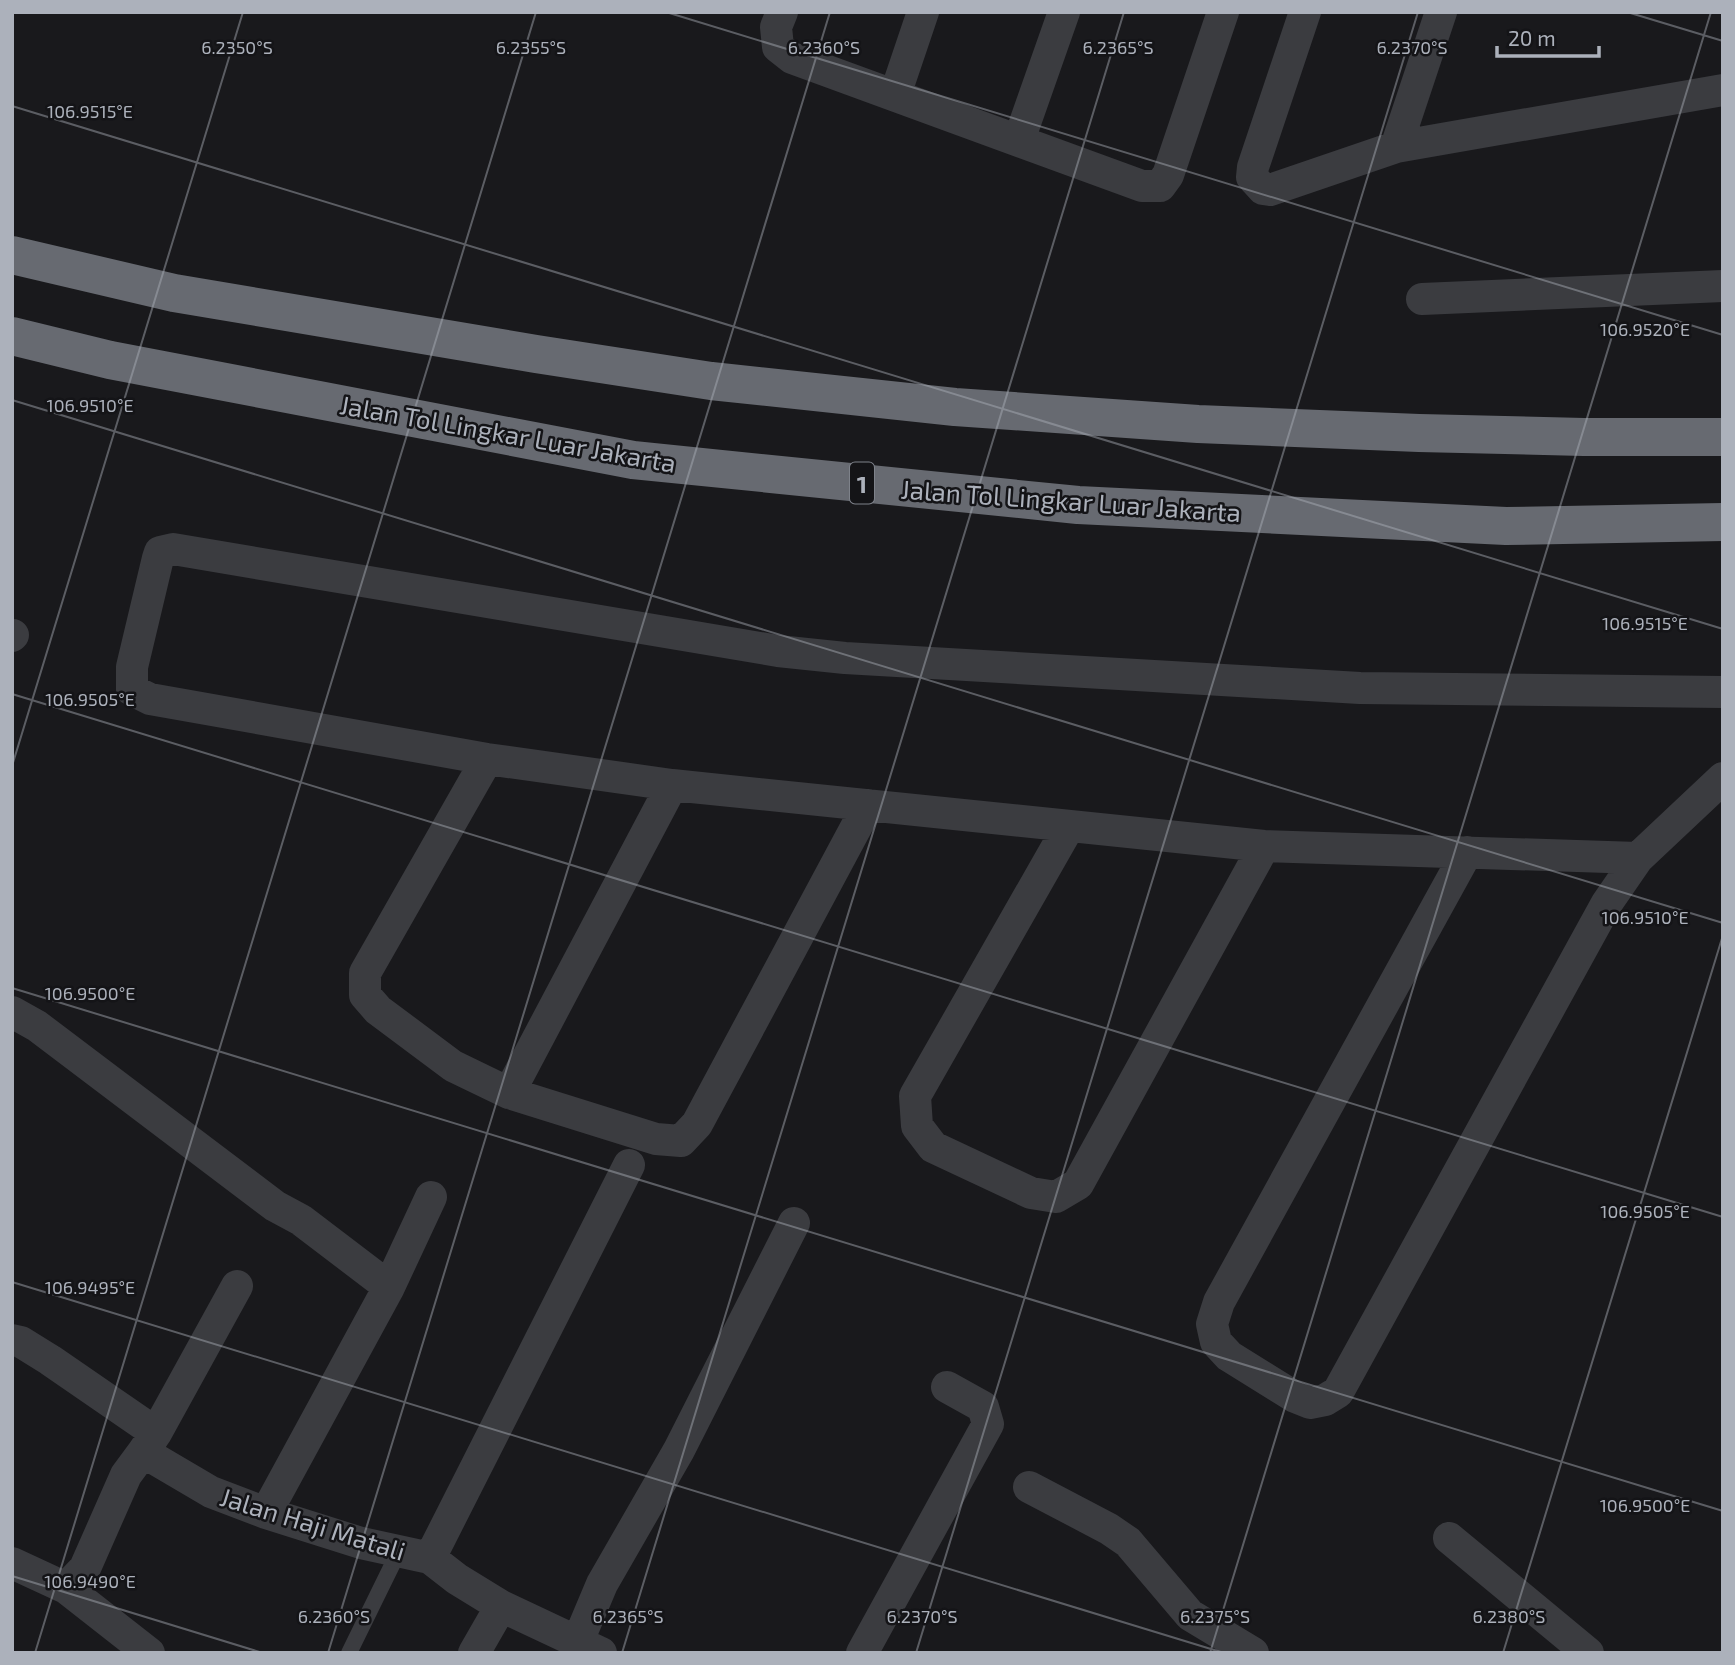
<svg xmlns="http://www.w3.org/2000/svg" width="1735" height="1665" font-family="'Exo 2',sans-serif">
  <style>
    .lines { fill: none; stroke-linecap: round; stroke-linejoin: round }
    .lane { stroke: #3b3c40; stroke-width: 16 }
    .street { stroke: #3b3c40; stroke-width: 32 }
    .highway { stroke: #676a71; stroke-width: 38 }
    .ticks { fill: none; stroke: #acb1bb; stroke-width: 2; stroke-opacity: 0.45 }
    .labels { text-anchor: middle; dominant-baseline: central; stroke-width: 5; stroke-linejoin: round; paint-order: stroke }
    .shield { fill: #141417; stroke: #7e828a; stroke-width: 2 }
    .shield-label { font-size: 24px; font-weight: bold; fill: #acb1bb }
    .street-label { font-size: 26px; fill: #acb1bb; stroke: #141417 }
    .ticks-label { font-size: 18px; text-anchor: middle; fill: #acb1bb; stroke: #141417; stroke-width: 5; stroke-linejoin: round; paint-order: stroke }
  </style>
  <rect width="100%" height="100%" fill="#19191c"/>
  <g class="lines">
    <path class="lane" d="M349 1653 399 1551"/>
    <path class="street" d="M782 12 776 27 778 47 792 58 1142 186H1160L1168 175 1223 12
      M1305 12 1253 167 1252 177 1263 189 1270 190 1396 147 1723 90
      M895 95 923 12
      M1019 140 1064 12
      M1396 147 1441 12
      M1422 299 1723 286
      M12 636 13 635
      M1723 692 1360 688 845 658 778 651 173 549 160 552 158 558 132 667V690L150 699 487 759 672 785 1264 846 1638 858 1723 778
      M487 759 365 973V995L378 1010 453 1066 509 1093 656 1139 681 1141 697 1124 868 805
      M1069 826 915 1096 917 1126 933 1147 1031 1193 1056 1197 1078 1184 1264 846
      M1467 852 1219 1302 1212 1324 1216 1342 1229 1356 1295 1397 1310 1403 1325 1400 1338 1392 1607 903 1638 858
      M12 1012 37 1026 275 1206 301 1220 389 1287
      M509 1093 672 785
      M12 1340 21 1342 50 1360 156 1433
      M143 1452 156 1433 237 1286
      M1029 1487 1109 1529 1128 1542 1190 1615 1253 1653
      M266 1513 389 1287 431 1197
      M1449 1538 1588 1653
      M430 1558 629 1165
      M12 1563 66 1588 85 1568 126 1475 143 1452 211 1492 266 1513 361 1543 430 1558 457 1579 501 1606 601 1653
      M66 1588 149 1653
      M578 1641 602 1584 679 1450 794 1223
      M474 1653 501 1606
      M862 1653 988 1424 983 1407 947 1387"/>
    <path class="highway" d="M12 255 174 293 536 354 711 381 955 407 1198 424 1419 433 1584 437H1723
      M12 336 110 360 633 460 1078 505 1506 526 1723 522"/>
  </g>
  <path class="ticks" d="M666 12 1723 335M1627 12 1723 41M12 106 1723 629M12 400 1723 923M12 694 1723 1217M12 766 243 12M12 988 1723 1511M12 1282 1224 1653M12 1576 263 1653M35 1653 536 12M328 1653 830 12M622 1653 1124 12M916 1653 1418 12M1210 1653 1711 12M1503 1653 1723 935"/>
  <g class="labels">
    <rect class="shield" x="850" y="462.5" width="24" height="41" rx="5"/>
    <g class="shield-label">
      <text x="862" y="483">1</text>
    </g>
    <g class="street-label">
      <text transform="translate(508 433) rotate(10)">Jalan Tol Lingkar Luar Jakarta</text>
      <text transform="translate(1071 500) rotate(4)">Jalan Tol Lingkar Luar Jakarta</text>
      <text transform="translate(313 1523) rotate(17)">Jalan Haji Matali</text>
    </g>
  </g>
  <g class="ticks-label">
    <text x="237" y="54">6.2350°S</text>
    <text x="531" y="54">6.2355°S</text>
    <text x="824" y="54">6.2360°S</text>
    <text x="1118" y="54">6.2365°S</text>
    <text x="1412" y="54">6.2370°S</text>
    <text x="90" y="118">106.9515°E</text>
    <text x="1645" y="336">106.9520°E</text>
    <text x="90" y="412">106.9510°E</text>
    <text x="1645" y="630">106.9515°E</text>
    <text x="90" y="706">106.9505°E</text>
    <text x="1645" y="924">106.9510°E</text>
    <text x="90" y="1000">106.9500°E</text>
    <text x="1645" y="1218">106.9505°E</text>
    <text x="90" y="1294">106.9495°E</text>
    <text x="1645" y="1512">106.9500°E</text>
    <text x="90" y="1588">106.9490°E</text>
    <text x="334" y="1623">6.2360°S</text>
    <text x="628" y="1623">6.2365°S</text>
    <text x="922" y="1623">6.2370°S</text>
    <text x="1215" y="1623">6.2375°S</text>
    <text x="1509" y="1623">6.2380°S</text>
  </g>
  <rect width="1735" height="1665" fill="none" stroke="#acb1bb" stroke-width="28"/>
  <path d="M1497 46v10h102v-10" fill="none" stroke="#acb1bb" stroke-width="3.5"/>
  <text x="1508" y="46" font-size="21" fill="#acb1bb" stroke="#141417" stroke-width="5" paint-order="stroke">20 m</text>
</svg>
